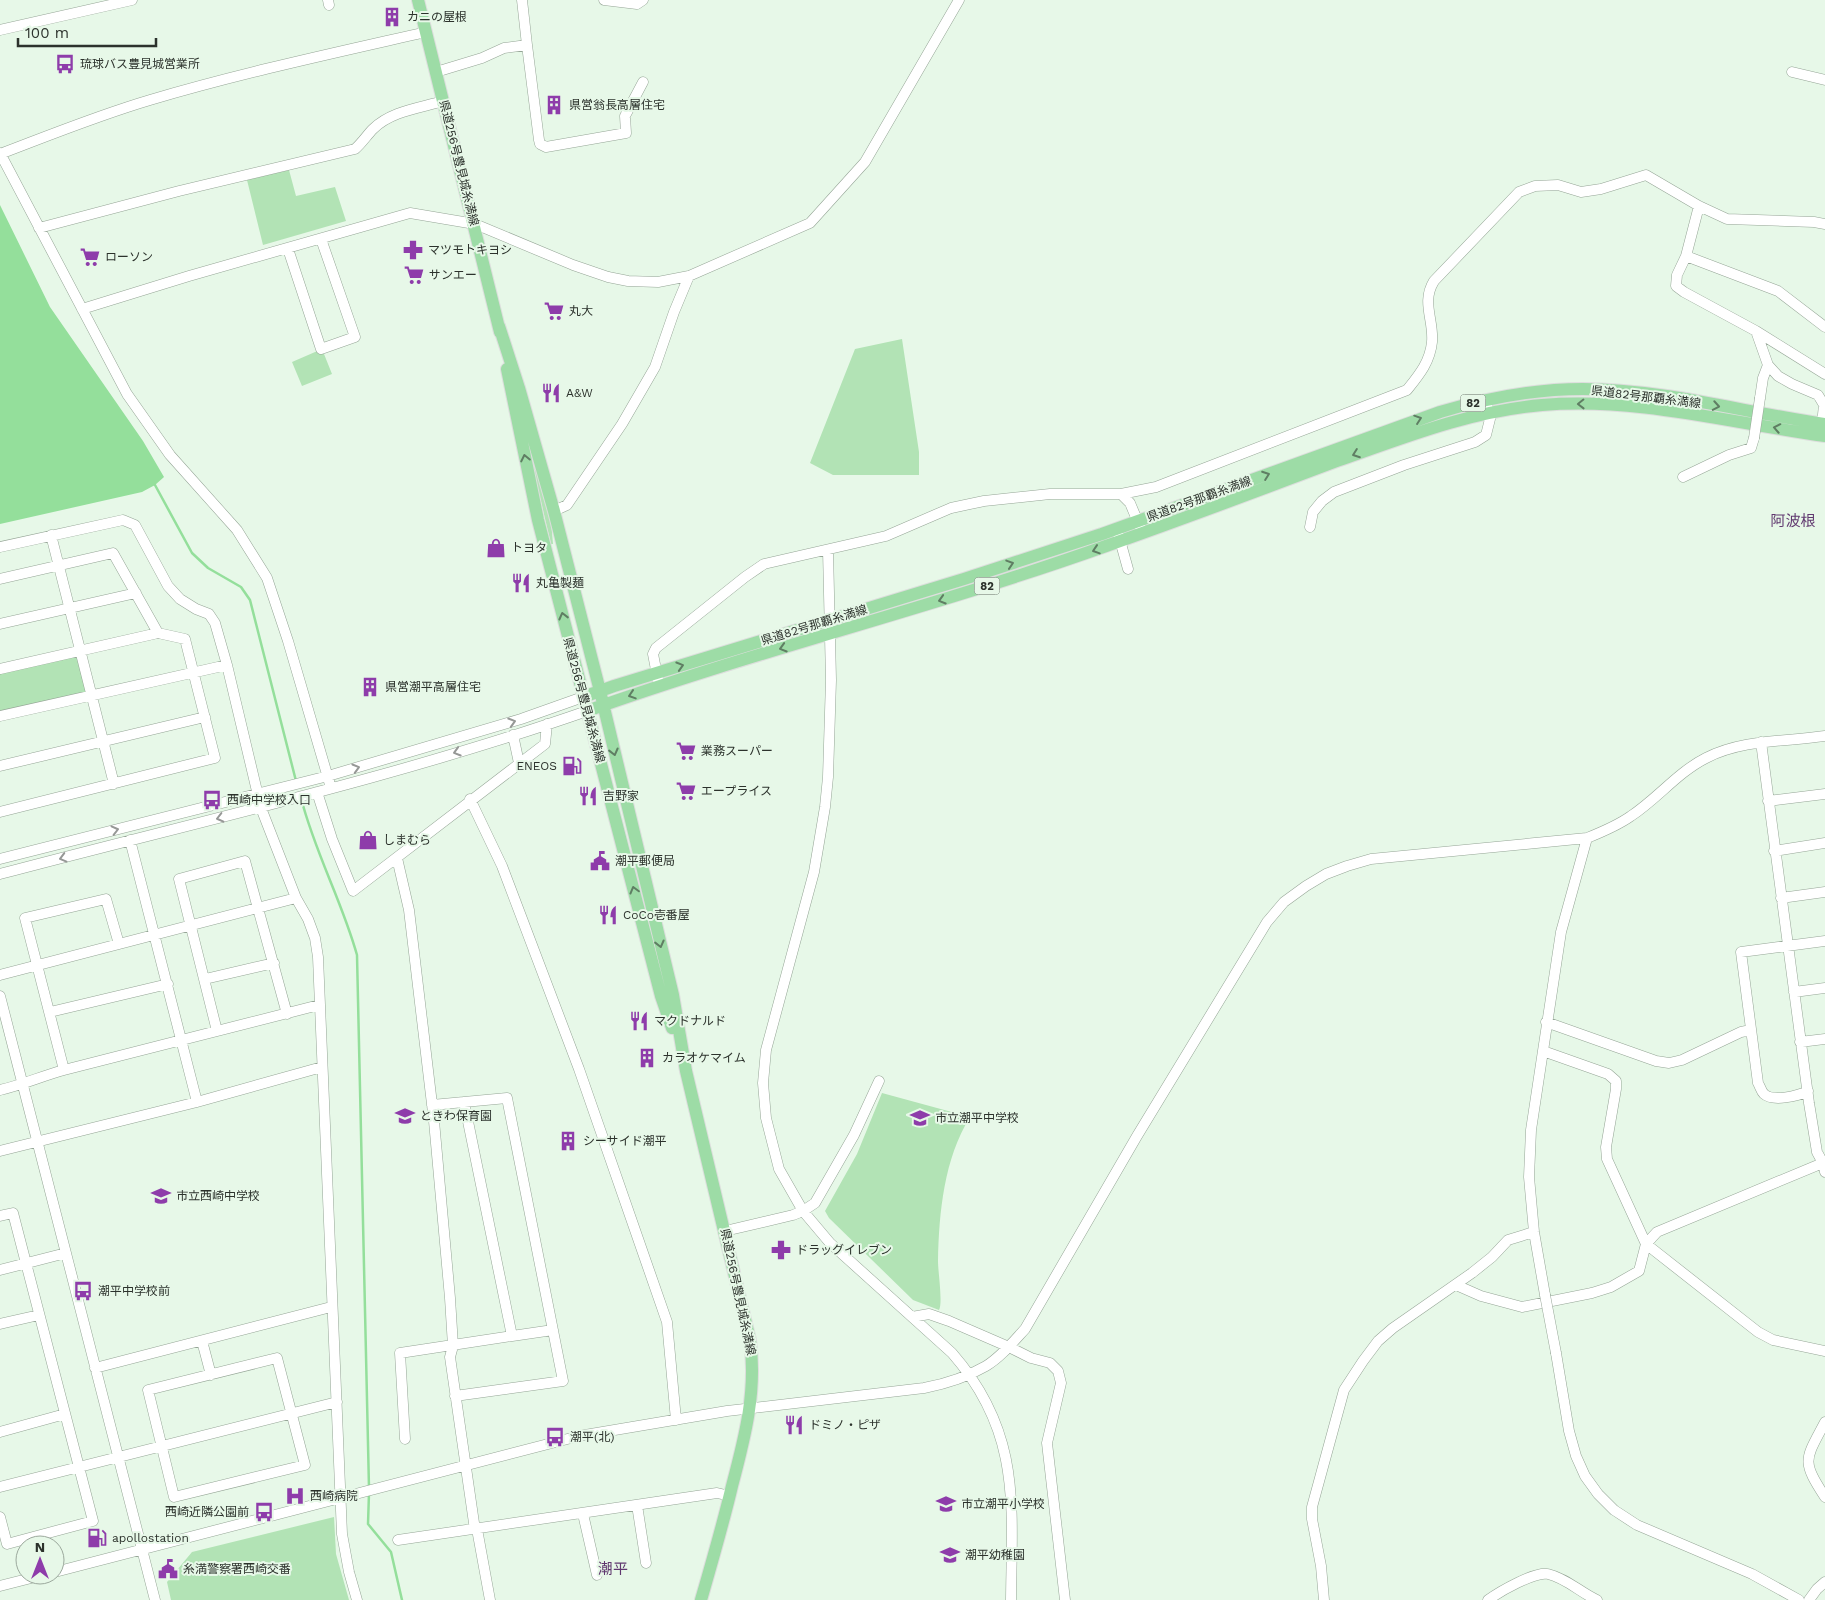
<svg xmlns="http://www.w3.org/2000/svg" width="1825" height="1600" font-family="'Work Sans','Noto Sans JP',sans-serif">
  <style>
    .green { fill: #b2e3b5 }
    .water { fill: #94df9b }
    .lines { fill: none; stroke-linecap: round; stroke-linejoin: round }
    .stream { stroke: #94df9b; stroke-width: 2.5 }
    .minor-casing { stroke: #95a596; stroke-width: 11 }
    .major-casing { stroke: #dddedd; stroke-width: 14 }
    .minor { stroke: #fff; stroke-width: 10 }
    .major { stroke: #9ddca6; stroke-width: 12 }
    .minor-bridge-casing { stroke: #95a596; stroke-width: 11; stroke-linecap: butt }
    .minor-bridge { stroke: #fff; stroke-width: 10 }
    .oneway { stroke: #5f7e63 }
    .oneway2 { stroke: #969896 }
    .labels { text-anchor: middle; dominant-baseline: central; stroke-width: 4; stroke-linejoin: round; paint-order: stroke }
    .shield { fill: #e7f8e8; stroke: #646d64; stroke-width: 1 }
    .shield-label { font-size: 11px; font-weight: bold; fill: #2c322c }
    .poi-label { font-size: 12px; fill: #2c322c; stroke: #e7f8e8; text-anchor: start }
    .street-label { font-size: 12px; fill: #2c322c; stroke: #e7f8e8 }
    .quarter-label { font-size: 15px; fill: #60386f; stroke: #e7f8e8 }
  </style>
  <rect width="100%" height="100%" fill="#e7f8e8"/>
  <path class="green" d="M289 170 296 196 335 187 346 221 263 245 247 180Z
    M902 339 919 452V475H833L810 463 855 349Z
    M322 349 332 374 302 386 292 362Z
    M530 450 551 521 553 544H551L529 451Z
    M76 655 87 692 0 712V673Z
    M882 1093 970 1117C944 1159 939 1212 938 1261 938 1272 943 1303 939 1310L913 1300 829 1218 825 1211 857 1154Z
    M334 1517 336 1554 349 1600H171L167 1582 192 1552Z"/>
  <path class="water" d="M0 205 50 307 143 441 164 477 155 485 142 492 0 524Z"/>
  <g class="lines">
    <path class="stream" d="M155 485 192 553 208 568 241 587 250 600 296 781
      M301 798C315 853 342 901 357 955L369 1488
      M369 1493 368 1524 391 1552 402 1600"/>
    <defs>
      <path id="minor" d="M328 0 329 5
        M604 0 637 4 643 0
        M0 30 132 0
        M527 45 539 140 540 144 546 147 626 133 625 116 643 82
        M436 72 482 58 504 48 527 45 522 0
        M1792 72 1825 80
        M0 153 127 394 170 455 237 530 267 578 288 641 331 788
        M0 154C50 135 99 115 150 100 241 73 334 53 426 32
        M1699 206 1686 256 1677 275 1676 286 1684 292 1756 331 1768 365 1778 376 1792 384 1818 395 1824 405 1822 424
        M39 228 179 191 355 149C362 143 367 135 373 129 391 111 420 108 443 101
        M288 249 321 349 355 337 321 239
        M1686 256 1778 291 1825 327
        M82 309 189 276 410 213 475 224 573 265 608 277 628 281 658 282 689 276 810 223 865 162 959 0
        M1756 331 1825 374
        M1760 398 1763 378 1768 365
        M1683 477 1729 455 1751 448 1754 438
        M1121 494 1130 503 1140 527
        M554 511 567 505 622 424 655 367 674 312 689 276
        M1310 527 1313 512 1322 501 1334 492 1404 465 1475 442 1486 435 1490 419 1487 406
        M1118 533 1128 569
        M51 535 114 784
        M0 547 123 520 135 525 168 586 180 599 196 609 209 614 215 623 227 665 261 808 296 898 308 919 315 938 318 957 342 1534 349 1572 357 1600
        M828 550 831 680 828 777 825 807 814 872 766 1050 763 1083 766 1118 779 1169 803 1211 830 1243 952 1353C1021 1432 1012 1503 1011 1600
        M0 579 113 553 158 633 185 639 215 758 0 812
        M0 624 136 593
        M0 669 158 633
        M658 680 653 654 656 648 745 577 764 564 886 536 951 508 984 501 1050 494H1121L1156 487 1407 390C1419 375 1430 362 1432 342 1434 320 1421 302 1434 281L1519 192 1535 186 1558 185 1581 192 1601 189 1646 175 1699 206 1727 219 1814 222 1825 224
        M0 716 227 665
        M513 735 519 763
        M1761 742 1809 1103 1817 1152 1823 1163 1825 1172
        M0 766 205 717
        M317 792 332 839 353 891 545 744 547 724
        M470 799 502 866 579 1069 667 1322 676 1420
        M1768 801 1825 794
        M130 840 197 1102
        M1774 851 1825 843
        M397 858 409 910 434 1121 450 1298 453 1346 450 1357 474 1523 477 1529 490 1600
        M0 859 328 776 521 719 583 697
        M0 874C196 822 395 778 587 711
        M1781 898 1825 892
        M0 975 296 898
        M205 979 274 963
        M1794 992 1825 988
        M0 996 155 1600
        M50 1012 168 984
        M1546 1022 1656 1061 1669 1063 1682 1060 1741 1032 1751 1030
        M217 1031 179 879 245 861 287 1014
        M1800 1042 1825 1039
        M1543 1051 1608 1074 1616 1081V1089L1606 1147 1607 1159 1646 1244 1758 1332 1773 1340 1825 1351
        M64 1070 25 918 106 899 119 944
        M0 1090C22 1085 42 1076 64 1070L319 1005
        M1808 1091C1798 1096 1773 1102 1764 1094 1761 1091 1760 1086 1758 1083L1741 952 1825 941
        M432 1105 507 1098 563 1381 455 1396
        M0 1151 197 1102 322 1067
        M0 1216 13 1213 93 1521 7 1544 0 1517
        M725 1231 793 1215 803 1211 815 1203 854 1135 879 1081
        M0 1270 66 1253
        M1456 1285 1481 1296 1522 1307 1592 1293 1611 1287 1639 1271 1646 1244 1657 1232 1825 1162
        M1545 1295 1534 1232 1529 1177 1531 1130 1561 932 1587 838
        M912 1317 929 1314 949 1321 1009 1347 1031 1358 1050 1363 1058 1371 1061 1383 1047 1443 1065 1600
        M0 1324 39 1315
        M512 1336 553 1330
        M202 1341 211 1375
        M1556 1353 1569 1431 1576 1456 1585 1476 1598 1494 1614 1510 1637 1525 1752 1574 1799 1600
        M277 1358 305 1465 174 1497 148 1390Z
        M95 1368 331 1307
        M1825 1422C1805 1460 1801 1460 1825 1497
        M0 1432 65 1414
        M405 1439 400 1353 512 1336 464 1102
        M0 1487 337 1402
        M637 1505 646 1563
        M583 1514 597 1575
        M398 1540 717 1493 730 1496
        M55 1572 579 1436 727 1411 924 1388C945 1384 967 1377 986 1366 1001 1357 1013 1342 1025 1329L1137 1136 1267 922 1284 902 1306 886 1326 874 1347 866 1371 859 1587 838C1602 832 1617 826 1631 816 1657 799 1678 772 1706 758 1743 739 1785 742 1825 736
        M0 1586 43 1575
        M1324 1600 1321 1566 1312 1519V1507L1344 1390 1363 1361 1378 1341 1393 1328 1472 1273 1492 1257 1508 1240 1534 1232
        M1488 1600C1499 1592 1535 1571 1548 1574 1566 1578 1581 1593 1597 1600
        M1809 1600 1817 1589 1825 1582"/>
      <path id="major" d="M418 0 500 332
        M499 326 519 388 554 511 600 691 673 995 686 1071 750 1340C757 1391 745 1437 732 1486 723 1524 712 1562 701 1600
        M507 369 538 520 661 996 672 1028
        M583 697 614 686 964 579 1102 534 1440 412C1487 398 1535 389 1583 389 1662 389 1747 413 1825 424
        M587 711C758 650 935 607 1106 546 1183 519 1260 490 1337 461 1405 437 1470 411 1542 405 1638 397 1731 423 1825 436"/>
    </defs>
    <use href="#minor" class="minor-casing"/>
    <use href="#major" class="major-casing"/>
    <use href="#minor" class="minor"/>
    <use href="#major" class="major"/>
    <defs>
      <path id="minor-bridge" d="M1754 438 1760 398
        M1545 1295 1556 1353"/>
    </defs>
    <use href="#minor-bridge" class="minor-bridge-casing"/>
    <use href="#minor-bridge" class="minor-bridge"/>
  </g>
  <defs><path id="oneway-chevron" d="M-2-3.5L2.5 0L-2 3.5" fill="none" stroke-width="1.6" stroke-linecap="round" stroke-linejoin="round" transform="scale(1.25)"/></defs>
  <g class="oneway">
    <use href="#oneway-chevron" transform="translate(1581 404) rotate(179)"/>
    <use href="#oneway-chevron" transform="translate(1716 406) rotate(10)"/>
    <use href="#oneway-chevron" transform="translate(1418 419) rotate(-19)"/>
    <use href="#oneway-chevron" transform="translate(1777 428) rotate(-169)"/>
    <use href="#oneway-chevron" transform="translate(1356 454) rotate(160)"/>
    <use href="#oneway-chevron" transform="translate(525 458) rotate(-102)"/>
    <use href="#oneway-chevron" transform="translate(1266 475) rotate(-20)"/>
    <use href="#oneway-chevron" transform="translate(1096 550) rotate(162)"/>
    <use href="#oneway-chevron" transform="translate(1010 564) rotate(-18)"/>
    <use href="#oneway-chevron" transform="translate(942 600) rotate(163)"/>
    <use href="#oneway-chevron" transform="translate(563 616) rotate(-104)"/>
    <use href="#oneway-chevron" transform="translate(783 648) rotate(163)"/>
    <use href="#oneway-chevron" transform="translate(680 666) rotate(-17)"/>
    <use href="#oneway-chevron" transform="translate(632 695) rotate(162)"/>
    <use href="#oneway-chevron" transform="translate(614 752) rotate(76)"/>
    <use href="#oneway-chevron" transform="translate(634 890) rotate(-105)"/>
    <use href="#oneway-chevron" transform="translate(660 944) rotate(76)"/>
  </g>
  <g class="oneway2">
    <use href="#oneway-chevron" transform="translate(512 722) rotate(-17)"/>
    <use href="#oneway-chevron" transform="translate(457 752) rotate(163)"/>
    <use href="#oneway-chevron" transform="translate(356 768) rotate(-16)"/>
    <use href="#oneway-chevron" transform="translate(220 818) rotate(166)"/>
    <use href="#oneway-chevron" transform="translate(115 830) rotate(-14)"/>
    <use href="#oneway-chevron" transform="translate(63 858) rotate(165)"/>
  </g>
  <defs>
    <symbol id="building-bare" viewBox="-9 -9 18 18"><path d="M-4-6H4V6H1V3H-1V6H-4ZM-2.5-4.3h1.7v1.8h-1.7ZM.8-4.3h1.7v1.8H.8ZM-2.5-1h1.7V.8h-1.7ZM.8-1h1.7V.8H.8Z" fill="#8e3caa" stroke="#e7f8e8" stroke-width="2.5" paint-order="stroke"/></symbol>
    <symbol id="bus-bare" viewBox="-9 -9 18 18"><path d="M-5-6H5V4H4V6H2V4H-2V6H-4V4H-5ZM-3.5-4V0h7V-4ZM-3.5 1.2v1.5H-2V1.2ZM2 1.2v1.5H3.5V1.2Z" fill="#8e3caa" stroke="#e7f8e8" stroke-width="2.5" paint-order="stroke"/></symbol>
    <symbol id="pharmacy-bare" viewBox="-9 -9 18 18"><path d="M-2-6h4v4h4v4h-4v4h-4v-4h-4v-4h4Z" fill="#8e3caa" stroke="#e7f8e8" stroke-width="2.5" paint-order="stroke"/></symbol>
    <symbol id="supermarket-bare" viewBox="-9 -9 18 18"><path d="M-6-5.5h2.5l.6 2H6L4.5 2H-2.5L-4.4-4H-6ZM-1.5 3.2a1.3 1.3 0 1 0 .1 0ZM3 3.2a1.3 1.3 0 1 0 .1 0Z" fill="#8e3caa" stroke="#e7f8e8" stroke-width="2.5" paint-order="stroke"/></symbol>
    <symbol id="restaurant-bare" viewBox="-9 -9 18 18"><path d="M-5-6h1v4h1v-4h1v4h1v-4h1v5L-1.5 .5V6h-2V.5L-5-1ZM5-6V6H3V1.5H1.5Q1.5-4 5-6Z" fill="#8e3caa" stroke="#e7f8e8" stroke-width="2.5" paint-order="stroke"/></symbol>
    <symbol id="shop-bare" viewBox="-9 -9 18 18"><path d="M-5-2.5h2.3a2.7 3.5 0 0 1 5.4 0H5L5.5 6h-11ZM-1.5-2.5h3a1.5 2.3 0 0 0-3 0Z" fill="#8e3caa" stroke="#e7f8e8" stroke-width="2.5" paint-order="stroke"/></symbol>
    <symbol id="fuel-bare" viewBox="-9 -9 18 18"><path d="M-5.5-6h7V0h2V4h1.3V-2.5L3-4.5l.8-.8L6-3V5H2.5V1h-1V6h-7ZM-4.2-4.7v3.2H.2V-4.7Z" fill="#8e3caa" stroke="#e7f8e8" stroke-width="2.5" paint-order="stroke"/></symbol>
    <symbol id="civic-bare" viewBox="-9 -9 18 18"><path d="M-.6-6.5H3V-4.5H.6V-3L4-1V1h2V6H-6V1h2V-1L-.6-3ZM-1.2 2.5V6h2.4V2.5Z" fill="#8e3caa" stroke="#e7f8e8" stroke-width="2.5" paint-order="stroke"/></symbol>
    <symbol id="school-bare" viewBox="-9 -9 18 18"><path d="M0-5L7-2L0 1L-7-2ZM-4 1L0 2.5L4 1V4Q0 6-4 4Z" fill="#8e3caa" stroke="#e7f8e8" stroke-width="2.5" paint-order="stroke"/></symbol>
    <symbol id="hospital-bare" viewBox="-9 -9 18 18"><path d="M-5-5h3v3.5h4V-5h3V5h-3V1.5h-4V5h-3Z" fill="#8e3caa" stroke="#e7f8e8" stroke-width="2.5" paint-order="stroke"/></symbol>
  </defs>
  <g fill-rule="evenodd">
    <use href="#building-bare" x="378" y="3" width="28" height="28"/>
    <use href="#bus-bare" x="51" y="50" width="28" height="28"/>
    <use href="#building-bare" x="540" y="91" width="28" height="28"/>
    <use href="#pharmacy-bare" x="399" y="236" width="28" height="28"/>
    <use href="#supermarket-bare" x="76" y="243" width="28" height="28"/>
    <use href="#supermarket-bare" x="400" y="261" width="28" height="28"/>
    <use href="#supermarket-bare" x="540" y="297" width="28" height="28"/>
    <use href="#restaurant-bare" x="537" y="379" width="28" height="28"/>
    <use href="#shop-bare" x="482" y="534" width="28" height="28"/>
    <use href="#restaurant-bare" x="507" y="569" width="28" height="28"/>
    <use href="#building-bare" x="356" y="673" width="28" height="28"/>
    <use href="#supermarket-bare" x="672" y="737" width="28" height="28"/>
    <use href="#fuel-bare" x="558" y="752" width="28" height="28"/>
    <use href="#supermarket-bare" x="672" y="777" width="28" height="28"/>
    <use href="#restaurant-bare" x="574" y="782" width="28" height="28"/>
    <use href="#bus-bare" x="198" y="786" width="28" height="28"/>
    <use href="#shop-bare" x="354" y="826" width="28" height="28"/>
    <use href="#civic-bare" x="586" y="847" width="28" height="28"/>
    <use href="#restaurant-bare" x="594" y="901" width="28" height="28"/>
    <use href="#restaurant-bare" x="625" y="1007" width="28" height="28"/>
    <use href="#building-bare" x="633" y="1044" width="28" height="28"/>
    <use href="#school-bare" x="391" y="1102" width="28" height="28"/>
    <use href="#school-bare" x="906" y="1104" width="28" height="28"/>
    <use href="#building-bare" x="554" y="1127" width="28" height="28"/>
    <use href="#school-bare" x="147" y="1182" width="28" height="28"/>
    <use href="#pharmacy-bare" x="767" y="1236" width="28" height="28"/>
    <use href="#bus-bare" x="69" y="1277" width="28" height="28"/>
    <use href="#restaurant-bare" x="780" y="1411" width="28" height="28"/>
    <use href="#bus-bare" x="541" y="1423" width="28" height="28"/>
    <use href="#hospital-bare" x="281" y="1482" width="28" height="28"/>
    <use href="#school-bare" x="932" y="1490" width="28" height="28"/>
    <use href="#bus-bare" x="250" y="1498" width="28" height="28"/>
    <use href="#fuel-bare" x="83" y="1524" width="28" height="28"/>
    <use href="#school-bare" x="936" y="1541" width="28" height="28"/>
    <use href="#civic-bare" x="154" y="1555" width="28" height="28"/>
  </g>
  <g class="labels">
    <g class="shield">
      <rect x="1460.5" y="394.5" width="25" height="17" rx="4"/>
      <rect x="974.5" y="577.5" width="25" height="17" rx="4"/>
    </g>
    <g class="shield-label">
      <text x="1473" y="403">82</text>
      <text x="987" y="586">82</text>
    </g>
    <g class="poi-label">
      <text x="407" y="17">カニの屋根</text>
      <text x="80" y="64">琉球バス豊見城営業所</text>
      <text x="569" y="105">県営翁長高層住宅</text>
      <text x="428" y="250">マツモトキヨシ</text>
      <text x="105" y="257">ローソン</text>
      <text x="429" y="275">サンエー</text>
      <text x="569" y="311">丸大</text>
      <text x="566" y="393">A&amp;W</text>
      <text x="511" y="548">トヨタ</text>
      <text x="536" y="583">丸亀製麺</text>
      <text x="385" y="687">県営潮平高層住宅</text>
      <text x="701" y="751">業務スーパー</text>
      <text x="557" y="766" text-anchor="end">ENEOS</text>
      <text x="701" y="791">エープライス</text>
      <text x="603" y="796">吉野家</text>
      <text x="227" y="800">西崎中学校入口</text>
      <text x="383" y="840">しまむら</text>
      <text x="615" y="861">潮平郵便局</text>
      <text x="623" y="915">CoCo壱番屋</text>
      <text x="654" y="1021">マクドナルド</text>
      <text x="662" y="1058">カラオケマイム</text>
      <text x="420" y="1116">ときわ保育園</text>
      <text x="935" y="1118">市立潮平中学校</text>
      <text x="583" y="1141">シーサイド潮平</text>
      <text x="176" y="1196">市立西崎中学校</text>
      <text x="796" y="1250">ドラッグイレブン</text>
      <text x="98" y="1291">潮平中学校前</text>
      <text x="809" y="1425">ドミノ・ピザ</text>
      <text x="570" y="1437">潮平(北)</text>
      <text x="310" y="1496">西崎病院</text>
      <text x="961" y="1504">市立潮平小学校</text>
      <text x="249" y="1512" text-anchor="end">西崎近隣公園前</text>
      <text x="112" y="1538">apollostation</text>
      <text x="965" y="1555">潮平幼稚園</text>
      <text x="183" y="1569">糸満警察署西崎交番</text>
    </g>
    <g class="street-label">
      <text transform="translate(459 163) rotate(76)">県道256号豊見城糸満線</text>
      <text transform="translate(1646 397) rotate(7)">県道82号那覇糸満線</text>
      <text transform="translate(1199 499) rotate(-20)">県道82号那覇糸満線</text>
      <text transform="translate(814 625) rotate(-17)">県道82号那覇糸満線</text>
      <text transform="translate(584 700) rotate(75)">県道256号豊見城糸満線</text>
      <text transform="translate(738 1292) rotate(78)">県道256号豊見城糸満線</text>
    </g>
    <g class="quarter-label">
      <text x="1793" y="521">阿波根</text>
      <text x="613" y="1569">潮平</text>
    </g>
  </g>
  <g transform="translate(40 1560)"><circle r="24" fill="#e7f8e8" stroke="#9ca99d"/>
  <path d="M0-4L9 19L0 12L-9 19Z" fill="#8e3caa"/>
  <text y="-8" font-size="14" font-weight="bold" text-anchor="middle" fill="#2c322c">N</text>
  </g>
  <path d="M18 38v8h138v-8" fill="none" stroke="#2c322c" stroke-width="2.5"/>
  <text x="25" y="38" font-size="15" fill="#2c322c" stroke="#e7f8e8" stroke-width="4" paint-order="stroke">100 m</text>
</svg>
